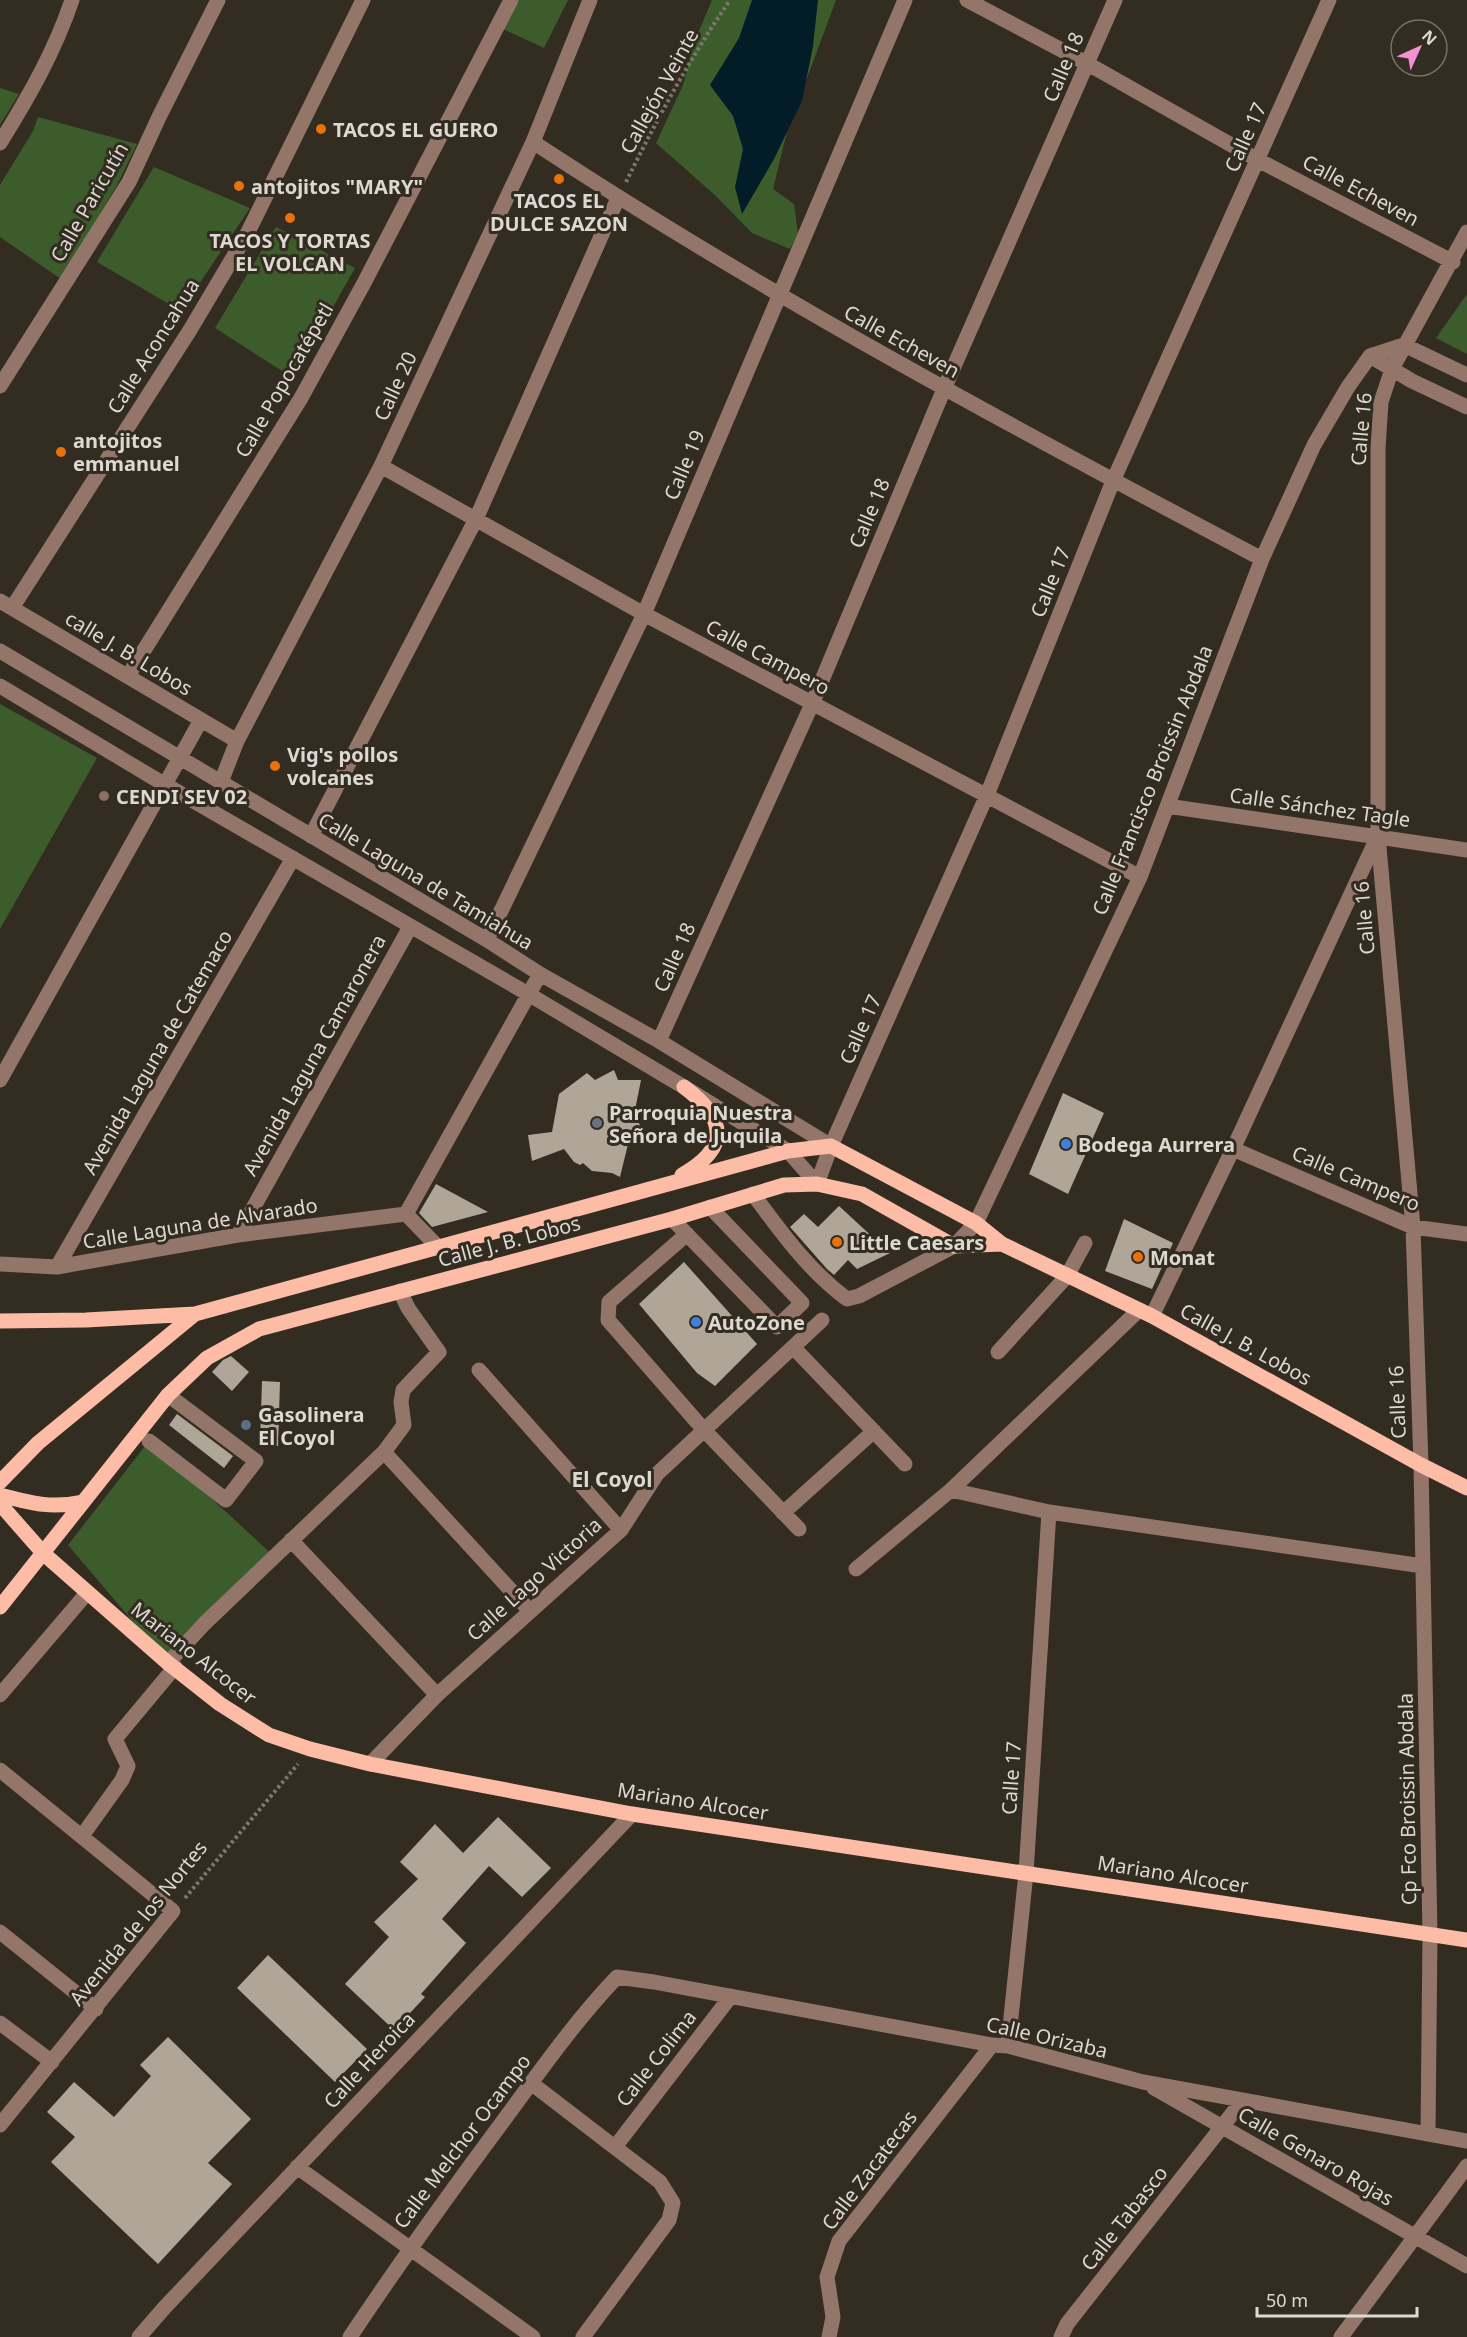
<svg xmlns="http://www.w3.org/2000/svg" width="1467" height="2337" font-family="'Noto Sans',sans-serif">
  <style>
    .green { fill: #3c5d2b }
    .water { fill: #021d27 }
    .building { fill: #afa698 }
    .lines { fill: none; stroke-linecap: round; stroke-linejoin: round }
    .path { stroke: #7d776e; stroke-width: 4; stroke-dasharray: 3 3; stroke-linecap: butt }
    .minor { stroke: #94756a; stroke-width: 15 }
    .major { stroke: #fcbca5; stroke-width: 15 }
    .food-dot { fill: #e8710a; stroke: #332c21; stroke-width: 2 }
    .education-dot { fill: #8d6e63; stroke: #332c21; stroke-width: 2 }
    .worship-dot { fill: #6b7280; stroke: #332c21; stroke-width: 2 }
    .shop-dot { fill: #3f7fe0; stroke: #332c21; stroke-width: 2 }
    .service-dot { fill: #5c6f8a; stroke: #332c21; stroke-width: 2 }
    .labels { text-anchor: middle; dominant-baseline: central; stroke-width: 6; stroke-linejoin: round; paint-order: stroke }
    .street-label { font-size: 20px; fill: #ddd9d2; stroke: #332c21 }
    .poi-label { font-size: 20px; font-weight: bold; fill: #ddd9d2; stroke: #332c21; text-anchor: start }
    .neighbourhood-label { font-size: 21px; font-weight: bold; fill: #ddd9d2; stroke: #332c21 }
  </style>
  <rect width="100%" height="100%" fill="#332c21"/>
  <path class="green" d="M517 0H568L544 48 503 29Z
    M712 0H836L787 132 773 189 794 204 798 234 790 249 752 233 716 196 656 143 683 85 696 38Z
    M0 88 19 94 0 125Z
    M38 117 137 144 116 187 61 279 0 237V185L33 131Z
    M154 167 250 208 181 311 97 262Z
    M276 227 355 268 293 378 215 328Z
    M1467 294V354L1436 338Z
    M0 704 97 758 0 929Z
    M149 1441 275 1557 168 1663 68 1545Z"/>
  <path class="water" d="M752 0H818L813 46 802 101 774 159 742 214 735 187 743 149 733 116 710 85 739 38Z"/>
  <path class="building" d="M614 1070 618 1080H641L634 1115 644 1132 630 1136 620 1177 612 1173 592 1171 583 1163 580 1165 574 1162 564 1149 532 1161 528 1135 552 1132 559 1094 587 1073 595 1080Z
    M1063 1093 1104 1113 1068 1194 1029 1174Z
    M436 1184 488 1212 432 1227 419 1213Z
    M839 1206 890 1253 857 1269 848 1260 834 1275 827 1269 790 1227 804 1214 818 1227Z
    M1124 1219 1173 1243 1152 1289 1105 1271Z
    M684 1262 757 1344 715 1386 697 1373 639 1304Z
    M231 1356 249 1372 232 1391 212 1372 223 1360Z
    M262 1381 280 1382 278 1446 260 1445Z
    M177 1414 233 1456 224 1468 169 1425Z
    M498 1817 551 1868 522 1897 489 1866 442 1919 466 1943 421 1994 425 1997 394 2030 345 1984 389 1937 374 1922 418 1879 400 1862 435 1824 463 1853Z
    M268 1955 367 2049 335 2082 237 1988Z
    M168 2037 251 2119 208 2163 232 2184 158 2264 51 2162 75 2137 47 2112 74 2082 114 2117 151 2076 140 2065Z"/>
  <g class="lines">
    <path class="path" d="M626 182C657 119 690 58 730 0
      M185 1898 298 1764"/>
    <path class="minor" d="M967 0 1088 64 1258 160 1453 262
      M533 142C767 296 1014 428 1262 559
      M0 143C28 98 55 51 72 0
      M1370 356 1412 381 1467 407
      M1370 356 1404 345 1467 375
      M0 386 129 182 159 117 218 0
      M381 466 644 614 1140 877
      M0 601 237 741
      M12 608 190 330 247 234 363 0
      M0 651 487 940 540 974 659 1041 831 1146
      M128 676 301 398 364 283 511 0
      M0 686 152 777 530 995 684 1087 788 1151 817 1184 831 1146 987 795 1113 481 1329 0
      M221 782 237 741 381 466 533 142 590 0
      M1167 806 1467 850
      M311 836 476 519 618 198
      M487 940 644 614 905 0
      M659 1041 812 704 944 389 1115 0
      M0 1080 201 720
      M1233 1149 1413 1227 1467 1234
      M753 1194C781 1232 809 1271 847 1299L859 1296 954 1246 976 1223 1140 877 1262 559 1314 445 1348 387 1370 356
      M406 1214 540 974
      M406 1214 438 1247
      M672 1219 777 1327 802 1303 710 1207
      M687 1234 609 1302 608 1320 704 1430 799 1529
      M238 1235 410 927
      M0 1264 57 1267 238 1235 406 1214
      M57 1267 293 858
      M1152 1316 1233 1149 1377 838
      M794 1348 905 1464
      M998 1352 1067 1276 1085 1243
      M479 1370 621 1530
      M149 1441 226 1500 256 1461 168 1395
      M384 1452 529 1610
      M951 1490 1049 1512 1423 1566
      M783 1513 874 1431
      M291 1540 437 1695
      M856 1569 951 1490 1139 1310
      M168 1663 205 1623 384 1452 404 1425 401 1402 403 1390 439 1352 408 1308 400 1291
      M0 1695 87 1593
      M370 1764 437 1695 621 1530 657 1474 822 1320
      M0 1770 173 1911 0 2125
      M82 1836 122 1780 128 1766 115 1739 175 1667
      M0 1932 96 2009
      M0 2023 52 2062
      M1008 2046 1026 1873 1049 1512
      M531 2083 660 2182 673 2203 669 2220 583 2337
      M1154 2088 1467 2266
      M1428 2133 1430 1934 1421 1465 1413 1227 1378 836V448L1381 402 1392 369 1467 232
      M615 2147 731 1996
      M297 2167 533 2337
      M139 2337 165 2307 632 1814
      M350 2337C398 2265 449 2194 501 2124 538 2074 574 2022 617 1977L654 1982 992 2045 1008 2046 1143 2082 1467 2141
      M829 2337 833 2317 827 2277 839 2241 992 2045
      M1061 2337 1067 2324 1243 2100
      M1341 2337 1467 2166"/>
    <path class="major" d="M682 1175C730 1148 727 1119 684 1087
      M0 1321 86 1320 195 1314 788 1151 831 1146 976 1223 1002 1244 1152 1316 1421 1465 1467 1488
      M0 1482 38 1443 195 1314
      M0 1495C31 1503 51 1509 83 1502
      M0 1504 44 1554 168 1663 220 1704 269 1735 310 1749 370 1764 632 1814 1467 1940
      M0 1607 168 1395 207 1358 259 1329 672 1219 784 1185 817 1184 862 1194 954 1246 1002 1244"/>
  </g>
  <g class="food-dot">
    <circle cx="321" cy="129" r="6"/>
    <circle cx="559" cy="179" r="6"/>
    <circle cx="239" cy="186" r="6"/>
    <circle cx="290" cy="218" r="6"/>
    <circle cx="61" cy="452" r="6"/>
    <circle cx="275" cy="766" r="6"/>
    <circle cx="837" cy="1242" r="6"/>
    <circle cx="1138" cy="1257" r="6"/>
  </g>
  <circle class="education-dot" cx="104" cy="796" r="6"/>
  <circle class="worship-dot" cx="597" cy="1123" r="6"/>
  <g class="shop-dot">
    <circle cx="1066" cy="1144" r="6"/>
    <circle cx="696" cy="1322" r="6"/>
  </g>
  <circle class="service-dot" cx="246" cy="1425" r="6"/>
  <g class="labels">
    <g class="street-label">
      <text transform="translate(1063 67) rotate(-67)">Calle 18</text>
      <text transform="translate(659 91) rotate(-61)">Callejón Veinte</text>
      <text transform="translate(1245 137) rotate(-66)">Calle 17</text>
      <text transform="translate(1361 190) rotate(28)">Calle Echeven</text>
      <text transform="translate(89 202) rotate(-60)">Calle Paricutín</text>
      <text transform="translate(902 341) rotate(29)">Calle Echeven</text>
      <text transform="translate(153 346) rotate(-58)">Calle Aconcahua</text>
      <text transform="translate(284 380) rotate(-60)">Calle Popocatépetl</text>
      <text transform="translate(395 386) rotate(-65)">Calle 20</text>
      <text transform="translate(1361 429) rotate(-85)">Calle 16</text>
      <text transform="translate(684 465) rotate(-67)">Calle 19</text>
      <text transform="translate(869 513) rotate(-67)">Calle 18</text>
      <text transform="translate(1050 582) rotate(-68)">Calle 17</text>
      <text transform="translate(129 653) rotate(31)">calle J. B. Lobos</text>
      <text transform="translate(768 657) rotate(28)">Calle Campero</text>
      <text transform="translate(1152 780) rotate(-68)">Calle Francisco Broissin Abdala</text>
      <text transform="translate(1320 807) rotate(8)">Calle Sánchez Tagle</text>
      <text transform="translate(426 881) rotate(31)">Calle Laguna de Tamiahua</text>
      <text transform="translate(1364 918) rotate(-95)">Calle 16</text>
      <text transform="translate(674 957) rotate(-66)">Calle 18</text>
      <text transform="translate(860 1029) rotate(-66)">Calle 17</text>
      <text transform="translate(157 1052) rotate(-60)">Avenida Laguna de Catemaco</text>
      <text transform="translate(314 1055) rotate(-61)">Avenida Laguna Camaronera</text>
      <text transform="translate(1356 1178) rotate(23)">Calle Campero</text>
      <text transform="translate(200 1223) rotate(-9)">Calle Laguna de Alvarado</text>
      <text transform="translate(509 1241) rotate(-15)">Calle J. B. Lobos</text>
      <text transform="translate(1246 1344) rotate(29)">Calle J. B. Lobos</text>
      <text transform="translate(1397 1402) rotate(-92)">Calle 16</text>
      <text transform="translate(534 1579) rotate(-42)">Calle Lago Victoria</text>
      <text transform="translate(194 1653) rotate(38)">Mariano Alcocer</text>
      <text transform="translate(1011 1778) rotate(-86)">Calle 17</text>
      <text transform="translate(1407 1799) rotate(-91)">Cp Fco Broissin Abdala</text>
      <text transform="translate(693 1801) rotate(9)">Mariano Alcocer</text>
      <text transform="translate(1173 1874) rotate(9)">Mariano Alcocer</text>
      <text transform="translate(138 1923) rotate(-51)">Avenida de los Nortes</text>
      <text transform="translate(1047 2037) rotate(13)">Calle Orizaba</text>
      <text transform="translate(656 2058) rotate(-52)">Calle Colima</text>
      <text transform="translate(369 2060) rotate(-47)">Calle Heroica</text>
      <text transform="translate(462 2141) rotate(-53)">Calle Melchor Ocampo</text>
      <text transform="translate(1316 2156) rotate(30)">Calle Genaro Rojas</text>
      <text transform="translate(869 2170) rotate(-53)">Calle Zacatecas</text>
      <text transform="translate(1124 2218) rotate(-52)">Calle Tabasco</text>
    </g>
    <g class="poi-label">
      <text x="333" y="129">TACOS EL GUERO</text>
      <text x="251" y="186">antojitos "MARY"</text>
      <text x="559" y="200" text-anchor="middle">TACOS EL<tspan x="559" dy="23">DULCE SAZON</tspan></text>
      <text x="290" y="240" text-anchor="middle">TACOS Y TORTAS<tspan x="290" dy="23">EL VOLCAN</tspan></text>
      <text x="73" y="440">antojitos<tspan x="73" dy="23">emmanuel</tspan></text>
      <text x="287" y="754">Vig's pollos<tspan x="287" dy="23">volcanes</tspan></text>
      <text x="116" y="796">CENDI SEV 02</text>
      <text x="609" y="1112">Parroquia Nuestra<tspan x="609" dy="23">Señora de Juquila</tspan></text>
      <text x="1078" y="1144">Bodega Aurrera</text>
      <text x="849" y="1242">Little Caesars</text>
      <text x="1150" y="1257">Monat</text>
      <text x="708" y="1322">AutoZone</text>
      <text x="258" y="1414">Gasolinera<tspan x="258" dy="23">El Coyol</tspan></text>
    </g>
    <g class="neighbourhood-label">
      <text x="612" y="1479">El Coyol</text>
    </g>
  </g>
  <g transform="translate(1419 48) rotate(45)"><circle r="28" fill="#332c21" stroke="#777168" stroke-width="1.5"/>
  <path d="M0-4.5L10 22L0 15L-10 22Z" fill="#f491d3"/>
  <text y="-9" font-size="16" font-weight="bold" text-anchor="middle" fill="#ddd9d2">N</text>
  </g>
  <path d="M1257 2307v9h160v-9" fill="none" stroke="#ddd9d2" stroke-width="3"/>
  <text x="1266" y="2307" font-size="18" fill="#ddd9d2" stroke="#332c21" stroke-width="4.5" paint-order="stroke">50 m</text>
</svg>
